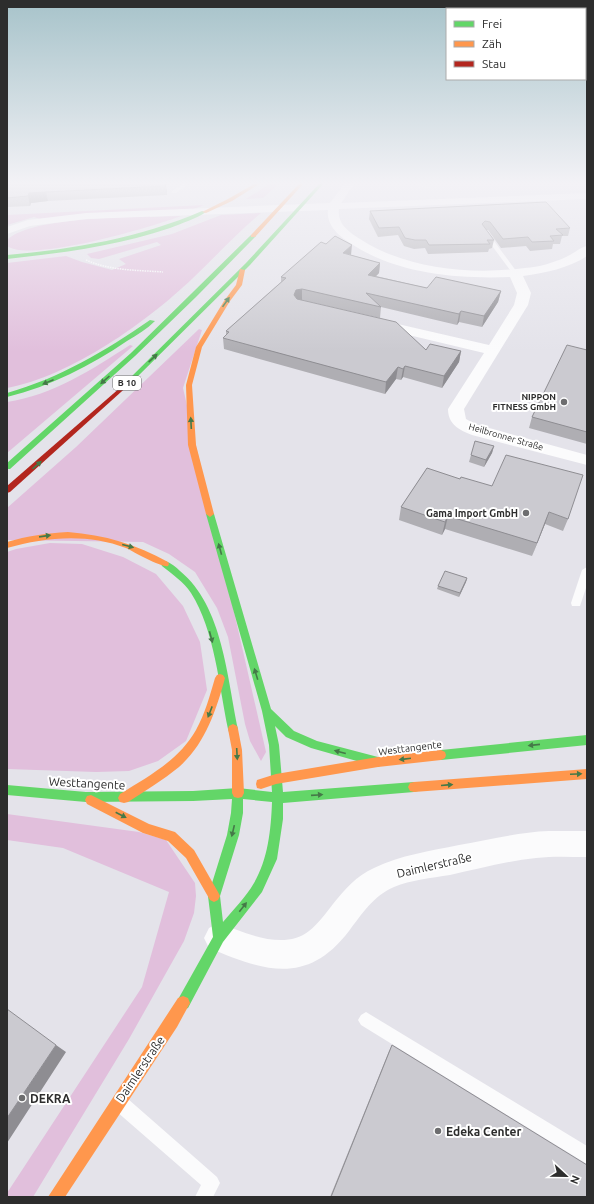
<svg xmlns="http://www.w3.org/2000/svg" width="594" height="1204" font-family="Ubuntu,sans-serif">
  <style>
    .green { fill: #e1bfdc }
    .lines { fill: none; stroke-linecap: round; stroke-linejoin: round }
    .path { stroke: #fbfbfc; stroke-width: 1.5; stroke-dasharray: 1.5 1; stroke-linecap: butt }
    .lane { fill: #fbfbfc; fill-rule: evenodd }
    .street { fill: #fbfbfc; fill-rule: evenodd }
    .fast { fill: #63d668; fill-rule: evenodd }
    .slow { fill: #ff974d; fill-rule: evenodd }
    .jam { fill: #b3261e; fill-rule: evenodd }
    .wall { fill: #afaeb3 }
    .shaded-wall { fill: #8e8d92 }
    .building { fill: #cbcad0; stroke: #8e8d92 }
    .oneway { fill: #457948 }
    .poi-dot { fill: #6d6d6f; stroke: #fff; stroke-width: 1.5 }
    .labels { text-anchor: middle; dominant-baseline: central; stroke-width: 4; stroke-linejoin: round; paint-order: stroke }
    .shield { fill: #fff; stroke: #6c6c6c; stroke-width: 1 }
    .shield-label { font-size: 9px; font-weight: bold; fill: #2d2d2d }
    .far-poi-label { font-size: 9px; font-weight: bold; fill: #2d2d2d; stroke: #fff; text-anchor: end }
    .far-street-label { font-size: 9px; fill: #2d2d2d; stroke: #fff }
    .poi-label { font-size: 10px; font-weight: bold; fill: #2d2d2d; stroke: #fff; text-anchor: end }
    .street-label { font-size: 10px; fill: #2d2d2d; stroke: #fff }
    .near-street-label { font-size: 12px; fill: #2d2d2d; stroke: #fff }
    .near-poi-label { font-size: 12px; font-weight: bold; fill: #2d2d2d; stroke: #fff; text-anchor: start }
  </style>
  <rect width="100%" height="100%" fill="#e4e3ea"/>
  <path class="green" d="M271 183H280L263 198 246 199Z
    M204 205 189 211 40 219 34 217 7 225V215Z
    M261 213C237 233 216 256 193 278 147 322 71 376 7 388V263L66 256 82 262 112 270 126 264 119 259 161 245 157 242 99 259 91 258 87 254 172 234 221 215Z
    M150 216V217L181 216C152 227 31 263 7 246V240C30 218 117 218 150 216Z
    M199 329 202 330 183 388 266 752 261 761 250 741 245 724 228 637 217 608 195 572 169 554 143 542 7 540V508L76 447Z
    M130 345 133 346 7 453V402C53 395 91 370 130 345Z
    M50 543 82 544 123 557 156 574 183 606 200 642 207 690 186 741 158 761 129 771 96 772 7 769V552L16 549Z
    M7 814 139 832 166 840 195 883 196 896 194 913 184 941 129 1039 33 1197H7V1193L142 987 169 892 63 848 7 840Z"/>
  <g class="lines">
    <path class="path" d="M410 183 431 188
      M86 260C111 271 137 270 163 272"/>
    <path class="lane" d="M185 183H190L176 193H172V191Z
      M484 233H488L517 272V274H513L484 235Z
      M587 567V585L580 606H572L571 603 582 570Z
      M366 1012 587 1146V1164L361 1025 358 1020 361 1015Z
      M122 1097 128 1099 217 1177 220 1183 213 1197H195L201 1185 116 1111 114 1105 116 1099Z"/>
    <path class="street" d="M345 183H355L341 203 587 193V199L339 209C337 224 349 232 360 239 406 269 471 275 525 268 539 267 553 263 566 257 573 254 579 248 587 246V256C569 268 545 273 523 276L531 293 528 305 464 409 466 419 475 424 587 455V465L472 435C459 430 448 424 448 409L484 353 371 326 369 323 371 320 376 319 489 345 514 305 517 293 510 277C457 279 396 274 350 243 339 236 326 225 328 210L86 219 30 226 7 234V227L28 220 86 213 330 203Z
      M549 831H587V857C570 857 553 856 536 858 507 861 478 869 450 875 431 878 411 880 394 887 373 896 362 914 349 931 307 986 264 971 209 948L204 938 209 928 219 923C245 933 284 951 309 931 318 924 326 913 333 904 345 889 356 876 374 868 401 855 430 851 459 845 489 840 519 832 549 831Z"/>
    <path class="fast" d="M320 183H324L250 265 131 383H127V381L246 263Z
      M202 211 206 212C196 219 182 223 170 228 117 246 62 253 7 259V255C75 249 139 238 202 211Z
      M251 235 256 236 196 297 135 356 10 469H7V463L131 353Z
      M150 320 155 321C147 329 137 335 127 341 90 366 51 386 7 397V393C60 378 105 351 150 320Z
      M210 511 214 514 271 709 294 731 317 741 378 757 382 759 383 762 382 765 378 767 311 748 286 737 275 726 279 745 283 792 414 782 418 783 420 787 418 791 414 792 283 803V819L277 859 262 892 223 942 188 1008 183 1010 178 1008 176 1003 213 937 208 896 227 835 231 813 232 799 193 801 86 802 7 795V785L86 792 193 791 238 788 272 792 269 745 262 711 206 514ZM243 799 272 802C271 830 268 859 254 883 246 897 233 910 223 922L220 896 239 835 243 813Z
      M165 561C171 563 176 567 180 571 223 606 227 678 238 729L237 732 233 734 229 732 228 729C219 686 215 631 191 593 184 582 172 574 162 566L161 564 162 562Z
      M587 735V745L441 760 437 758 436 755 437 752 441 750Z"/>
    <path class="slow" d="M256 183H261L232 201 206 213 202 212 228 199Z
      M300 183H304L255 237H251V235Z
      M240 269 245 270 242 285 230 301 202 347 192 385 196 445 214 514 210 517 206 514 188 445 186 385 196 347 224 301 236 285Z
      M68 532C105 535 136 544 168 562L169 564 168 566C162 568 134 552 126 548 87 533 46 537 7 548V542C27 536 47 533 68 532Z
      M220 674 223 675 225 678C216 711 205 744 179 767 163 780 145 791 128 802L124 803 120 802 118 798 120 794C149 776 179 760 196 730 205 714 210 695 215 678L217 675Z
      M233 724 237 726 238 729 242 750 244 793 242 797 238 798 234 797 232 793V750L228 729 229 726Z
      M441 750 445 752 446 755 445 758 441 760 378 767 276 784 261 789 257 788 256 784 257 780 276 774 378 757Z
      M587 769V779L414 792 410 791 408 787 410 783 414 782Z
      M91 795 149 824 175 832 194 850 218 892 220 896 218 900 214 902 210 900 186 858 168 841 143 833 87 804 85 800 87 796Z
      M183 996 188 998 190 1003 177 1027 65 1197H48L178 998Z"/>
    <path class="jam" d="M129 380 132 382 131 383 10 492 7 493V486Z"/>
  </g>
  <path class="wall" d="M7 183H166L167 195 48 201 31 203 30 206 7 207Z
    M370 211 570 228 568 236H562L560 244H553L552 249 530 251 526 246 501 248 488 230H486L494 240 492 248 489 249 488 252 428 254 425 248 414 249 404 246 398 235 378 237 369 219Z
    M351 255 380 263 379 273 376 276 427 288 501 291 498 302 482 327 459 322 457 325 381 307 380 318 301 300 426 350 461 351 459 362 442 388 403 377 401 380 396 379 385 394 224 349 223 338 226 335V331L281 282V277Z
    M587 350V444L529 428 532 417Z
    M494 446 492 453 484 467 469 462 471 455Z
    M427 468 568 519 563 531 545 524 532 556 445 529 442 535 399 520 401 507Z
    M467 578 466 582 459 597 437 589 438 586Z
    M392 1045 587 1197H330L389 1051Z"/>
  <path class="shaded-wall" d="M165 183H166L167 195 165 186Z
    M46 192 48 201 31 203 30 206 28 196 29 193Z
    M352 245 351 255 343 253Z
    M380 263 379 273 367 285 368 275Z
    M302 289V300L296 301 294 295 296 290Z
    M501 291 498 302 482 327 484 316Z
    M461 311 459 322 457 325 459 314Z
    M461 351 459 362 442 388 444 376Z
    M405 366 403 377 401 380 403 369Z
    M398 367 396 379 385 394 386 382Z
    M494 446 492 453 484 467 486 460Z
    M549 512 545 524 532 556 537 543Z
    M448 516 445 529 442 535 445 522Z
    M467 578 466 582 459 597 460 593Z
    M56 1045 66 1052 7 1143V1118Z"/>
  <path class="building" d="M7 183H165V186L46 192 29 193 28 196 7 198Z
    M546 202 570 228 556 229 563 235 550 236 554 241 532 242 528 237 503 239 490 222 485 221 482 224 494 240H487L490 244 429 245 426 240H415L405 238 399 227 379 228 370 211Z
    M335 236 352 245 343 253 380 263 368 275 427 288 436 277 501 291 484 316 461 311 459 314 366 293 381 307 302 289 296 290 294 295 297 299 396 322 426 350 430 344 461 351 444 376 405 366 403 369 398 367 386 382 223 338 229 332 226 331 286 278 281 277 321 242 326 244Z
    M567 345 587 350V432L532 417Z
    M475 441 494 446 486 460 471 455Z
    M506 455 583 475 568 519 549 512 537 543 448 516 445 522 401 507 427 468 460 479 461 477 492 486Z
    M445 571 467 578 460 593 438 586Z
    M7 1009 56 1045 7 1118Z
    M392 1045 587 1165V1197H331Z"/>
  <defs><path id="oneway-solid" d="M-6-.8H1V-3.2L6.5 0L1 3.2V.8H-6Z"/></defs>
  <g class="oneway">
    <use href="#oneway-solid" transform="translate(226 302) rotate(-55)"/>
    <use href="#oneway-solid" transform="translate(153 358) rotate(-43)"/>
    <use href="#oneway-solid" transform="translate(105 380) rotate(138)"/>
    <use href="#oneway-solid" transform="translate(48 382) rotate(158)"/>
    <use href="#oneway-solid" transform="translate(191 423) rotate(-93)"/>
    <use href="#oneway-solid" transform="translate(37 465) rotate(-41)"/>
    <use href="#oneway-solid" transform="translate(45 536) rotate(-8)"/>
    <use href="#oneway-solid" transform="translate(128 546) rotate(15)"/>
    <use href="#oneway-solid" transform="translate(220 549) rotate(-105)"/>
    <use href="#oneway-solid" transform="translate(211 637) rotate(75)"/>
    <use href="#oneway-solid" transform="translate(256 674) rotate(-107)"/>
    <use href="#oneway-solid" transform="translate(210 712) rotate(111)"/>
    <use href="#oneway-solid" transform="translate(534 745) rotate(174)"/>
    <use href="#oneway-solid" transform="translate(340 752) rotate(-165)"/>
    <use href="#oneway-solid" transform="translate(237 754) rotate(87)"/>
    <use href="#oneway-solid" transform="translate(405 759) rotate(173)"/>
    <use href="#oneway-solid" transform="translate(576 774) rotate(-2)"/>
    <use href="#oneway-solid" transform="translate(447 785) rotate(-5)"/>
    <use href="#oneway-solid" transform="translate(317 795) rotate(-4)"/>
    <use href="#oneway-solid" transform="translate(121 815) rotate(27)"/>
    <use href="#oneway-solid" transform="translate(233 831) rotate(103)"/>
    <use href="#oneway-solid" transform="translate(243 907) rotate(-52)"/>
  </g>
  <linearGradient id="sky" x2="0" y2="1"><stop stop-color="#a7c3ca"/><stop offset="0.52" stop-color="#f3f2f6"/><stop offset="1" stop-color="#f3f2f6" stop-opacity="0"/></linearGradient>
  <rect width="594" height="352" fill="url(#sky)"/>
  <g class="poi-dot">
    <circle cx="564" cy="402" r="4"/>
    <circle cx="526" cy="513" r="4"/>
    <circle cx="22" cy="1098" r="4"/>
    <circle cx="438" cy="1131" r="4"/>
  </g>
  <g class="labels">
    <rect class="shield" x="113" y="376" width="28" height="14" rx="3"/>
    <g class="shield-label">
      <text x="127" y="383">B 10</text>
    </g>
    <g class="far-poi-label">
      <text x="556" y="397">NIPPON<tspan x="556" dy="10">FITNESS GmbH</tspan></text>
    </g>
    <g class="far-street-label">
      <text transform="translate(506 437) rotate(16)">Heilbronner Straße</text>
    </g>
    <g class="poi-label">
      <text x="518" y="513">Gama Import GmbH</text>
    </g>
    <g class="street-label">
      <text transform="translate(410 748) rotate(-7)">Westtangente</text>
    </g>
    <g class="near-street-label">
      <text transform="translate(87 783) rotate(3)">Westtangente</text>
      <text transform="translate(434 865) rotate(-13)">Daimlerstraße</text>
      <text transform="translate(140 1069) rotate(-56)">Daimlerstraße</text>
    </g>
    <g class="near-poi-label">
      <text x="30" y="1098">DEKRA</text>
      <text x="446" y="1131">Edeka Center</text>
    </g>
  </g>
  <rect width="594" height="1204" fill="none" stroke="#2d2d2d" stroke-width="16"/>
  <rect x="446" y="8" width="140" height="72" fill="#ffffff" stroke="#ababab"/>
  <rect x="454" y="21" width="20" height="6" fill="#63d668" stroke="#ababab"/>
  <text x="482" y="28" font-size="12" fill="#2d2d2d">Frei</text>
  <rect x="454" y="41" width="20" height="6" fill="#ff974d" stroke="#ababab"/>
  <text x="482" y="48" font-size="12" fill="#2d2d2d">Zäh</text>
  <rect x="454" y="61" width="20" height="6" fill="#b3261e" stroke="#ababab"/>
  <text x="482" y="68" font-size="12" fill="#2d2d2d">Stau</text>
  <g transform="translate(566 1176) rotate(112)" stroke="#ffffff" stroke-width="3" paint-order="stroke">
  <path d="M0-3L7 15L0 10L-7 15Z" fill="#2d2d2d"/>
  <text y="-6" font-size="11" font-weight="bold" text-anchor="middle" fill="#2d2d2d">N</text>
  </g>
</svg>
